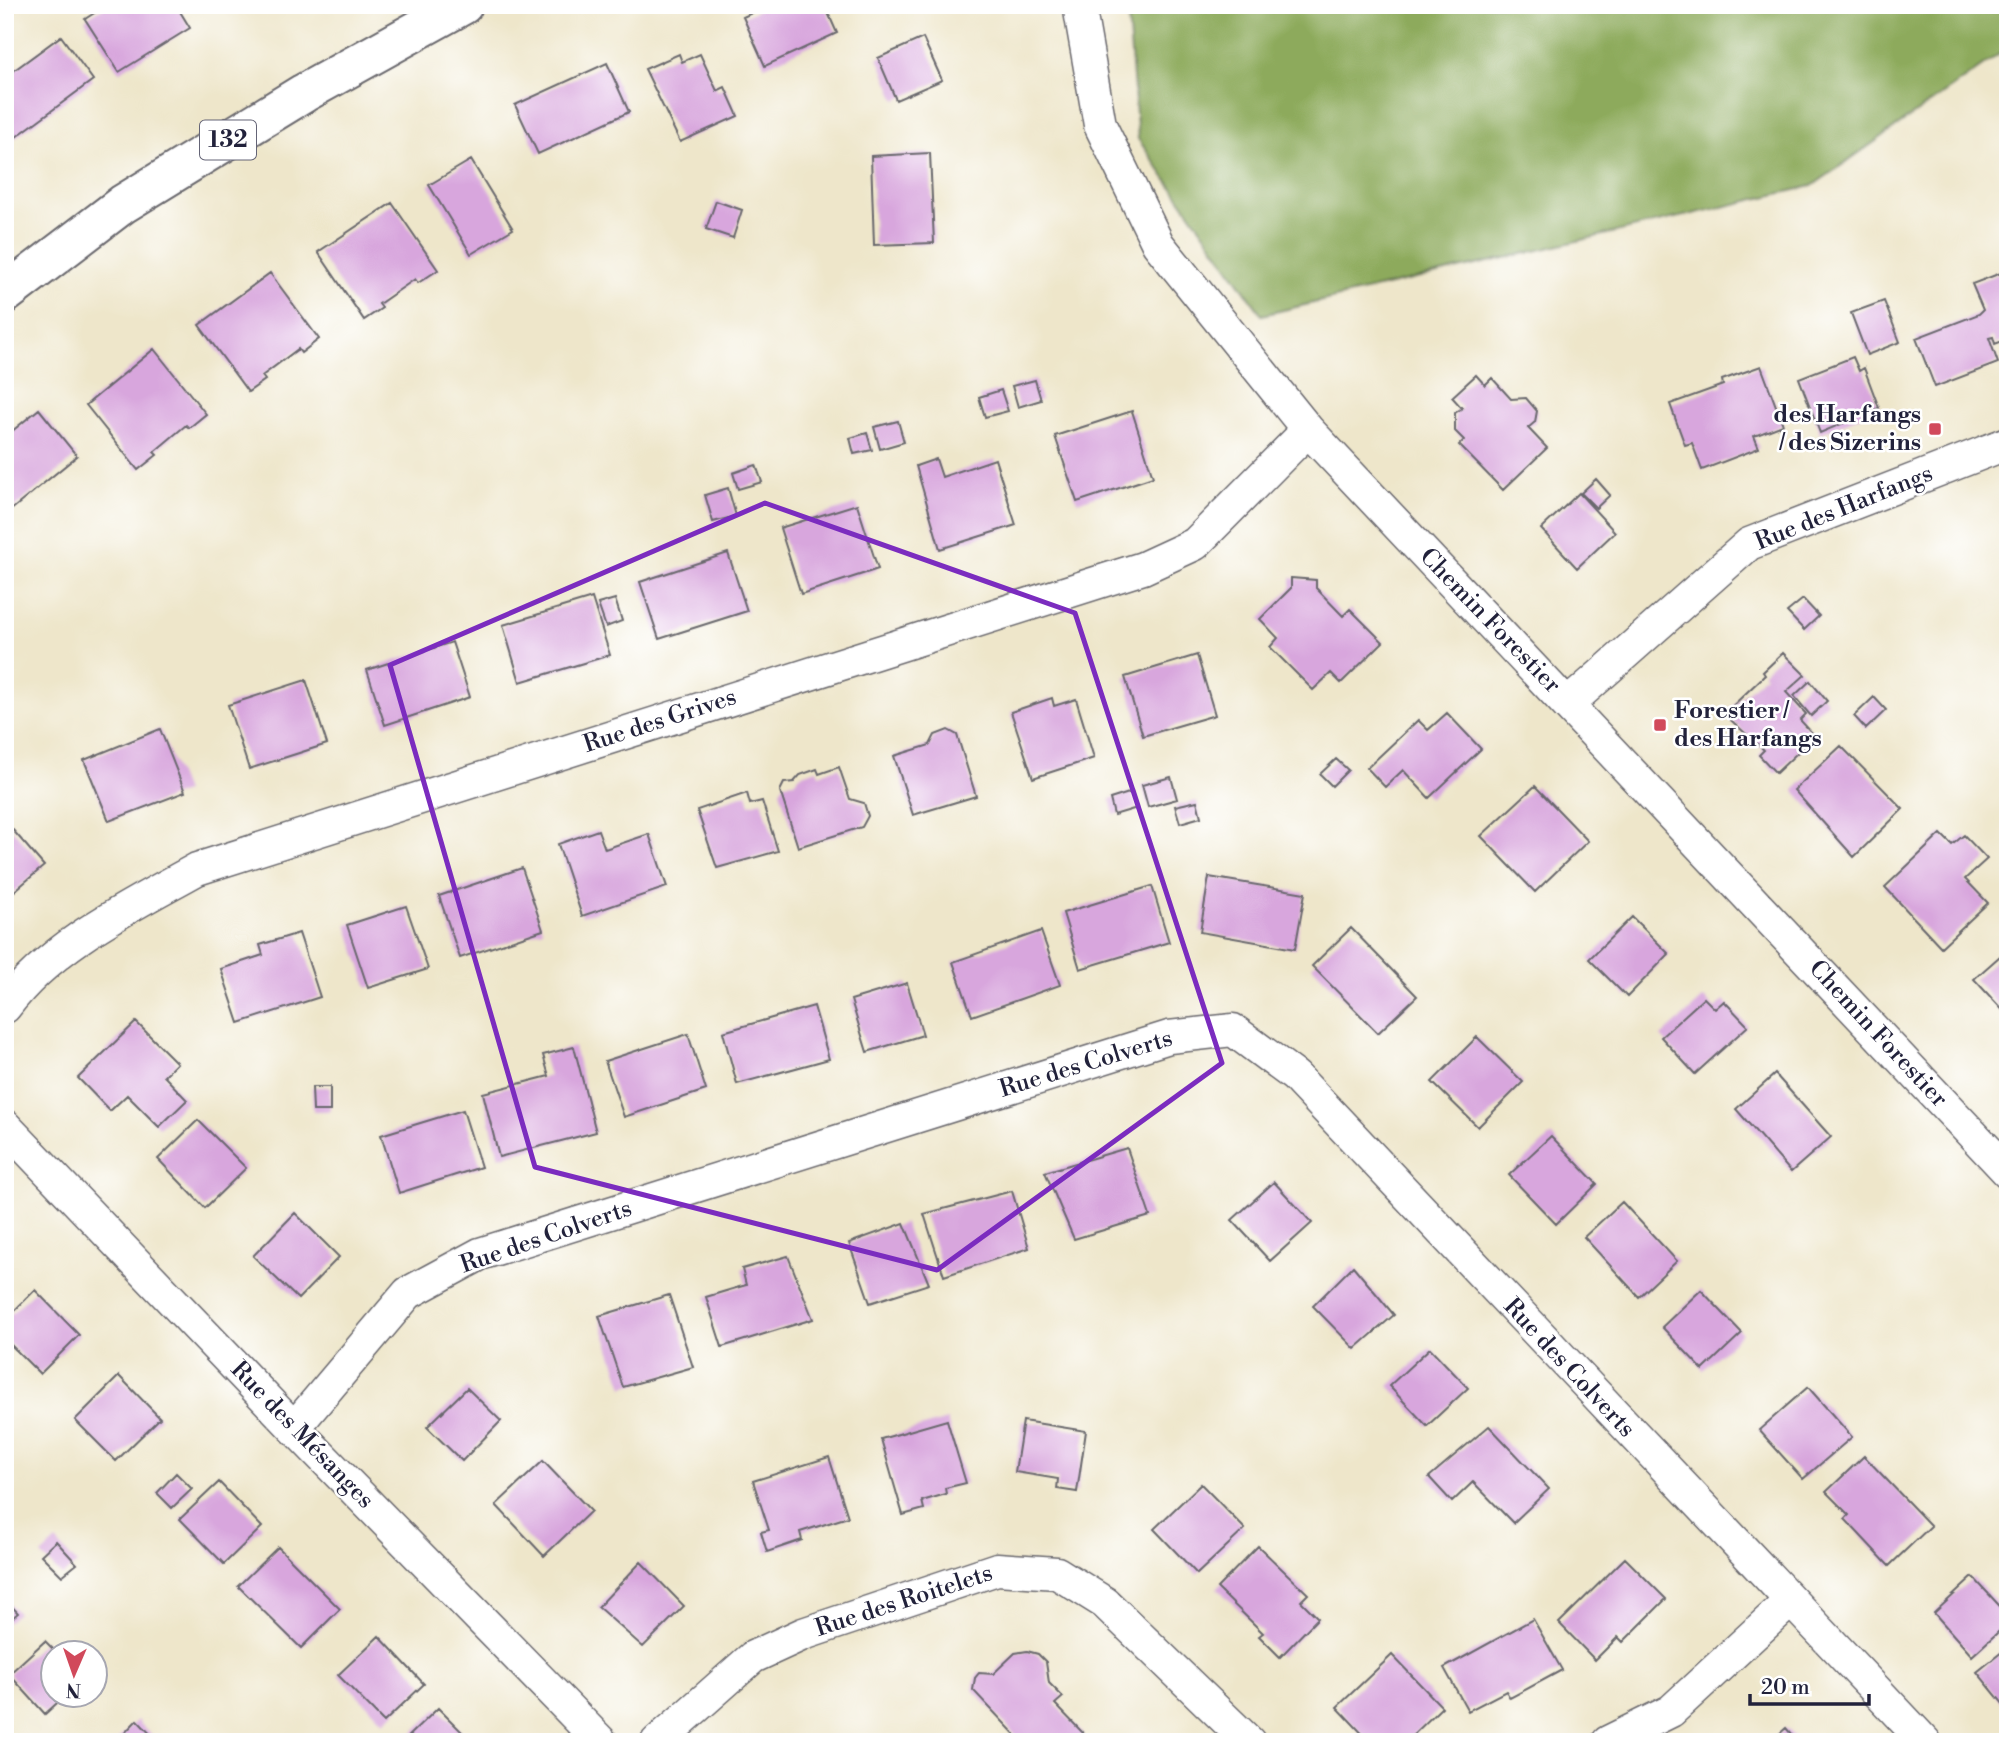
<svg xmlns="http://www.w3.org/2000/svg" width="2013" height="1747" font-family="'Libre Bodoni',serif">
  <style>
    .forest { fill: #8daa5c; stroke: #58664c; stroke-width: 2 }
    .building { fill: #d8a6dd }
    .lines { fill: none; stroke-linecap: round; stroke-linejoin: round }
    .street-casing { stroke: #69676d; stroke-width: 35 }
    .primary-casing { stroke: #69676d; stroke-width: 42 }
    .street { stroke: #fff; stroke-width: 32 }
    .primary { stroke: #fff; stroke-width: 38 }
    .marked { fill: none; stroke: #7b2cbf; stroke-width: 5; stroke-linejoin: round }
    .poi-dot { fill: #d1495b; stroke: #fff; stroke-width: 2.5 }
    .labels { text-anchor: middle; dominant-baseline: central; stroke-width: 5; stroke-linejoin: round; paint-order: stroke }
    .shield { fill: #fff; stroke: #646476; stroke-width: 2 }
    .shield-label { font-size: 23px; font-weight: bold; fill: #22223b }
    .poi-label { font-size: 24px; font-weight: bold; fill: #22223b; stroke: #fff; text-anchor: end }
    .street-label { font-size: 24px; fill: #22223b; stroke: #fff }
  </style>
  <rect width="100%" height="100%" fill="#fff"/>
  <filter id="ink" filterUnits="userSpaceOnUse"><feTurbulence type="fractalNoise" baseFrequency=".0143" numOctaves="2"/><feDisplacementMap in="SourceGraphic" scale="14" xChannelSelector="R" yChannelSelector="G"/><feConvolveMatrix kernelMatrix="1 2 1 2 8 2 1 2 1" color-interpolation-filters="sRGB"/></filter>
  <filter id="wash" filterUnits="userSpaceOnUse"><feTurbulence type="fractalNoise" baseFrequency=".00686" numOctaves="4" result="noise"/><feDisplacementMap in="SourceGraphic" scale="28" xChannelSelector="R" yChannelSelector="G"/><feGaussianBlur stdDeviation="1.57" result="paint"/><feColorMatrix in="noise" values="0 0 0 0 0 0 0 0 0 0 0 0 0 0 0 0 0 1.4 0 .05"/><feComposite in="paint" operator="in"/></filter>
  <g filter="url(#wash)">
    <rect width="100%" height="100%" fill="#eee6ca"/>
    <path class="forest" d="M1127 5H2008V48L1812 186 1262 315 1138 139Z"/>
    <g id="blocks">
      <path class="building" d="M107 5H176L190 28 119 72 85 19Z
        M769 5 825 6 837 33 765 66 743 17Z
        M61 36 93 80 12 140 5 132V77Z
        M923 38 942 80 896 100 878 58Z
        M679 54 682 62 700 54 717 91 725 87 738 116 680 142 645 69Z
        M607 63 629 112 538 154 515 105Z
        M930 153 934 243 874 245 871 156Z
        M471 160 513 229 471 254 429 185Z
        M716 201 742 210 733 238 706 229Z
        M392 203 438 270 418 283 415 279 379 304 382 308 364 320 318 252Z
        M2006 271 2008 339 1995 344 1993 337 1989 338 1998 363 1935 387 1916 338 1979 314 1983 310 1972 284Z
        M270 273 319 339 301 353 298 349 262 376 265 380 248 392 199 325Z
        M1884 301 1900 342 1867 355 1851 313Z
        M154 349 206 414 189 428 186 425 154 452 157 455 138 470 86 405Z
        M1853 357 1859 371 1864 368 1879 408 1820 433 1799 378Z
        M1761 366 1783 425 1754 436 1759 448 1702 470 1692 443 1685 445 1670 404 1723 385 1722 380Z
        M1476 375 1485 385 1492 378 1511 399 1526 398 1537 411 1535 422 1528 428 1547 448 1503 490 1459 445 1464 440 1455 431V413L1462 408 1452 397Z
        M1035 380 1041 400 1018 407 1012 386Z
        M1001 390 1008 411 985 417 979 397Z
        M39 409 77 456 5 515V437Z
        M1132 411 1153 477 1077 502 1055 436Z
        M898 421 904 442 880 449 874 427Z
        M867 433 872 450 854 454 850 438Z
        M936 459 942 477 995 459 1016 525 940 549 916 466Z
        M756 465 762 482 738 489 733 473Z
        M1596 479 1610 495 1596 508 1581 493Z
        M728 488 736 516 713 522 705 495Z
        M1579 493 1615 532 1577 568 1541 529Z
        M857 504 878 569 801 594 780 528Z
        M728 553 747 611 659 639 640 582Z
        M1291 578 1316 580V588L1343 616 1350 609 1383 642 1341 683 1331 673 1313 690 1270 647 1278 638 1260 619 1291 588Z
        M592 598 610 655 520 682 503 625Z
        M615 599 622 621 606 627 598 604Z
        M1803 599 1819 616 1804 630 1787 612Z
        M452 642 470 697 385 725 367 670Z
        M1783 653 1805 675 1786 692 1806 714 1800 720 1815 736 1776 773 1759 755 1764 750 1724 714 1765 675 1763 672Z
        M1197 655 1215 715 1143 736 1125 677Z
        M306 680 327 744 249 769 228 705Z
        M1810 681 1827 701 1811 716 1794 696Z
        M1874 697 1886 710 1866 729 1854 716Z
        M1052 698 1054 706 1076 699 1094 758 1033 778 1011 712Z
        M1447 713 1481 749 1429 798 1403 770 1385 787 1367 768 1418 720 1428 730Z
        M160 729 185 792 109 821 84 760Z
        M948 730 957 735 976 796 913 815 894 756 930 745 935 735Z
        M1841 746 1903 809 1854 857 1794 790Z
        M1336 759 1348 770 1332 786 1320 774Z
        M839 767 850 799 864 803 868 816 862 827 798 847 780 791 784 783 794 782 800 775 817 769 819 774Z
        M1171 777 1177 799 1148 807 1142 785Z
        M1535 786 1588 841 1535 892 1481 836Z
        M1132 792 1137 808 1114 815 1110 799Z
        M747 793 750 804 762 801 778 851 717 868 697 810Z
        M1197 801 1201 817 1180 823 1175 806Z
        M5 821 44 866 5 899Z
        M598 830 605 849 649 834 667 887 582 916 558 844Z
        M1941 834 1952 845 1964 835 1987 859 1965 879 1988 903 1941 947 1885 887Z
        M522 868 543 930 460 958 439 896Z
        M1209 877 1305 893 1295 949 1200 932Z
        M1152 886 1169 942 1080 969 1063 913Z
        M406 906 428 969 368 988 347 925Z
        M1632 917 1669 954 1627 997 1589 959Z
        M1351 928 1417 996 1378 1033 1312 966Z
        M1041 931 1060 985 972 1016 953 962Z
        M299 933 320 997 239 1023 221 969 263 955 260 945Z
        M2008 949V1016L1974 979Z
        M907 983 923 1035 867 1052 851 1000Z
        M1704 998 1715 1009 1724 1001 1748 1026 1695 1074 1661 1037Z
        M814 1006 829 1059 737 1084 723 1032Z
        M136 1022 177 1063 164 1076 187 1100 159 1127 127 1095 110 1111 78 1078Z
        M688 1034 706 1090 624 1117 605 1061Z
        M1477 1037 1523 1082 1478 1127 1432 1082Z
        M574 1047 596 1132 499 1157 483 1093 549 1076 543 1055Z
        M1775 1074 1831 1137 1791 1172 1736 1109Z
        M312 1087H330V1111H313Z
        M463 1110 481 1167 399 1193 381 1135Z
        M198 1120 246 1168 205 1208 158 1159Z
        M1551 1136 1597 1184 1556 1224 1509 1175Z
        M1127 1148 1150 1216 1074 1239 1045 1172Z
        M1274 1182 1312 1223 1270 1261 1232 1220Z
        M1012 1191 1029 1248 944 1276 924 1214Z
        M1622 1202 1677 1261 1639 1297 1584 1237Z
        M295 1213 339 1257 298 1299 253 1256Z
        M904 1223 929 1284 870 1303 849 1243Z
        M788 1256 813 1319 722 1347 706 1297 746 1285 742 1269Z
        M1353 1266 1394 1315 1355 1349 1313 1306Z
        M35 1290 79 1335 40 1374 5 1339V1320Z
        M1701 1290 1742 1333 1703 1370 1662 1327Z
        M669 1295 693 1367 623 1387 599 1316Z
        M1430 1348 1468 1388 1427 1426 1389 1386Z
        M119 1376 160 1418 116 1461 75 1420Z
        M1808 1387 1852 1437 1803 1479 1759 1430Z
        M467 1388 501 1421 462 1461 427 1427Z
        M947 1420 966 1483 945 1488 946 1494 922 1501 924 1509 903 1515 881 1439Z
        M1023 1421 1086 1431 1077 1492 1057 1489 1058 1479 1015 1472Z
        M1489 1426 1549 1489 1513 1523 1473 1482 1452 1502 1429 1477Z
        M1864 1456 1931 1526 1889 1566 1845 1519 1849 1515 1826 1492Z
        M829 1457 848 1517 800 1532 802 1540 767 1552 761 1532 769 1530 753 1481Z
        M543 1461 591 1511 544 1556 496 1505Z
        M176 1473 192 1489 172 1508 157 1493Z
        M219 1482 262 1527 224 1564 180 1519Z
        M1201 1484 1245 1529 1197 1574 1154 1529Z
        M56 1541 77 1564 62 1576 41 1555Z
        M1258 1546 1308 1594 1301 1601 1318 1618 1280 1657 1259 1636 1263 1633 1217 1588Z
        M278 1547 340 1609 301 1648 238 1586Z
        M1625 1558 1666 1599 1623 1642 1618 1637 1595 1660 1559 1623Z
        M641 1562 684 1606 643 1647 598 1607Z
        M1973 1577 2008 1615V1623L1972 1656 1934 1613Z
        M5 1599 18 1613 5 1624Z
        M1533 1619 1562 1670 1510 1698 1506 1691 1468 1711 1444 1668Z
        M379 1636 424 1684 384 1722 338 1675Z
        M45 1641 56 1652H52V1694H67L45 1714 9 1674Z
        M2008 1647V1710L1977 1672Z
        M1027 1651 1038 1654 1046 1662 1049 1683 1063 1697 1055 1704 1084 1734 1076 1742H1022L973 1690 975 1678 979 1673 993 1674 1015 1653Z
        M1392 1655 1442 1707 1406 1742H1370L1337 1707Z
        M438 1708 472 1742H403Z
        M137 1720 158 1742H116Z
        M1786 1728 1798 1742H1770Z"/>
    </g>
  </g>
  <g filter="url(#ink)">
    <use href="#blocks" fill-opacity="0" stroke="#69676d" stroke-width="2"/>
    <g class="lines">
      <defs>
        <path id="street" d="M1079 5 1100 125 1158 244 1308 430 2008 1172
          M1568 704 1749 544 2008 443
          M5 1007C52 944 129 907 197 869L1143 568 1195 544 1308 430
          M5 1126 294 1428 601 1742
          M294 1428 408 1293 480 1254 1169 1037 1233 1030 1295 1076 1925 1742
          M657 1742 753 1657 803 1634 997 1569 1057 1573 1105 1603 1249 1742
          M1608 1742 1671 1711 1789 1602"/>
        <path id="primary" d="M5 294 123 204 304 93 463 5"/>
      </defs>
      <use href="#street" class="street-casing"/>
      <use href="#primary" class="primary-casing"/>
      <use href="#street" class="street"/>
      <use href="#primary" class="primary"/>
    </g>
  </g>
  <path class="marked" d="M765 503 1075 613 1222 1063 937 1270 535 1167 390 665Z"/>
  <g class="poi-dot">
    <rect x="1928" y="422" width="14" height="14" rx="3.5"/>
    <rect x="1653" y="718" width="14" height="14" rx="3.5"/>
  </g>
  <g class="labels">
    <rect class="shield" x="200" y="120.5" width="56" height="39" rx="5"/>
    <g class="shield-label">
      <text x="228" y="140">132</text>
    </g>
    <g class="poi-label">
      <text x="1921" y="415">des Harfangs<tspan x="1921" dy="28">/ des Sizerins</tspan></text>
      <text x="1674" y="711" text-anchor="start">Forestier /<tspan x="1674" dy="28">des Harfangs</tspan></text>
    </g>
    <g class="street-label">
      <text transform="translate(1844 508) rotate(-22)">Rue des Harfangs</text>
      <text transform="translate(1490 621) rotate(46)">Chemin Forestier</text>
      <text transform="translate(660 721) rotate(-18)">Rue des Grives</text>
      <text transform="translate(1878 1034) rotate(47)">Chemin Forestier</text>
      <text transform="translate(1086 1064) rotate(-17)">Rue des Colverts</text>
      <text transform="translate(546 1237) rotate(-19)">Rue des Colverts</text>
      <text transform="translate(1569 1368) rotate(47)">Rue des Colverts</text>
      <text transform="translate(302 1435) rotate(46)">Rue des Mésanges</text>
      <text transform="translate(904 1601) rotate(-18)">Rue des Roitelets</text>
    </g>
  </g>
  <rect width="2013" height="1747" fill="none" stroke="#fff" stroke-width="28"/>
  <g transform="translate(74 1674) rotate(182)"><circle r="33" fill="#ffffff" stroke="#a7a7b1" stroke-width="2"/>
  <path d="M0-5L12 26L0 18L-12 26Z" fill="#d1495b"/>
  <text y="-10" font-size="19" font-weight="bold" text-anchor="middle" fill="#22223b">N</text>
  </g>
  <path d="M1750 1694v10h119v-10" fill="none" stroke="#22223b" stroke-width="3.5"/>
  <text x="1761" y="1694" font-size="21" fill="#22223b" stroke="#ffffff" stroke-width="5" paint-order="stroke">20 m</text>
</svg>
